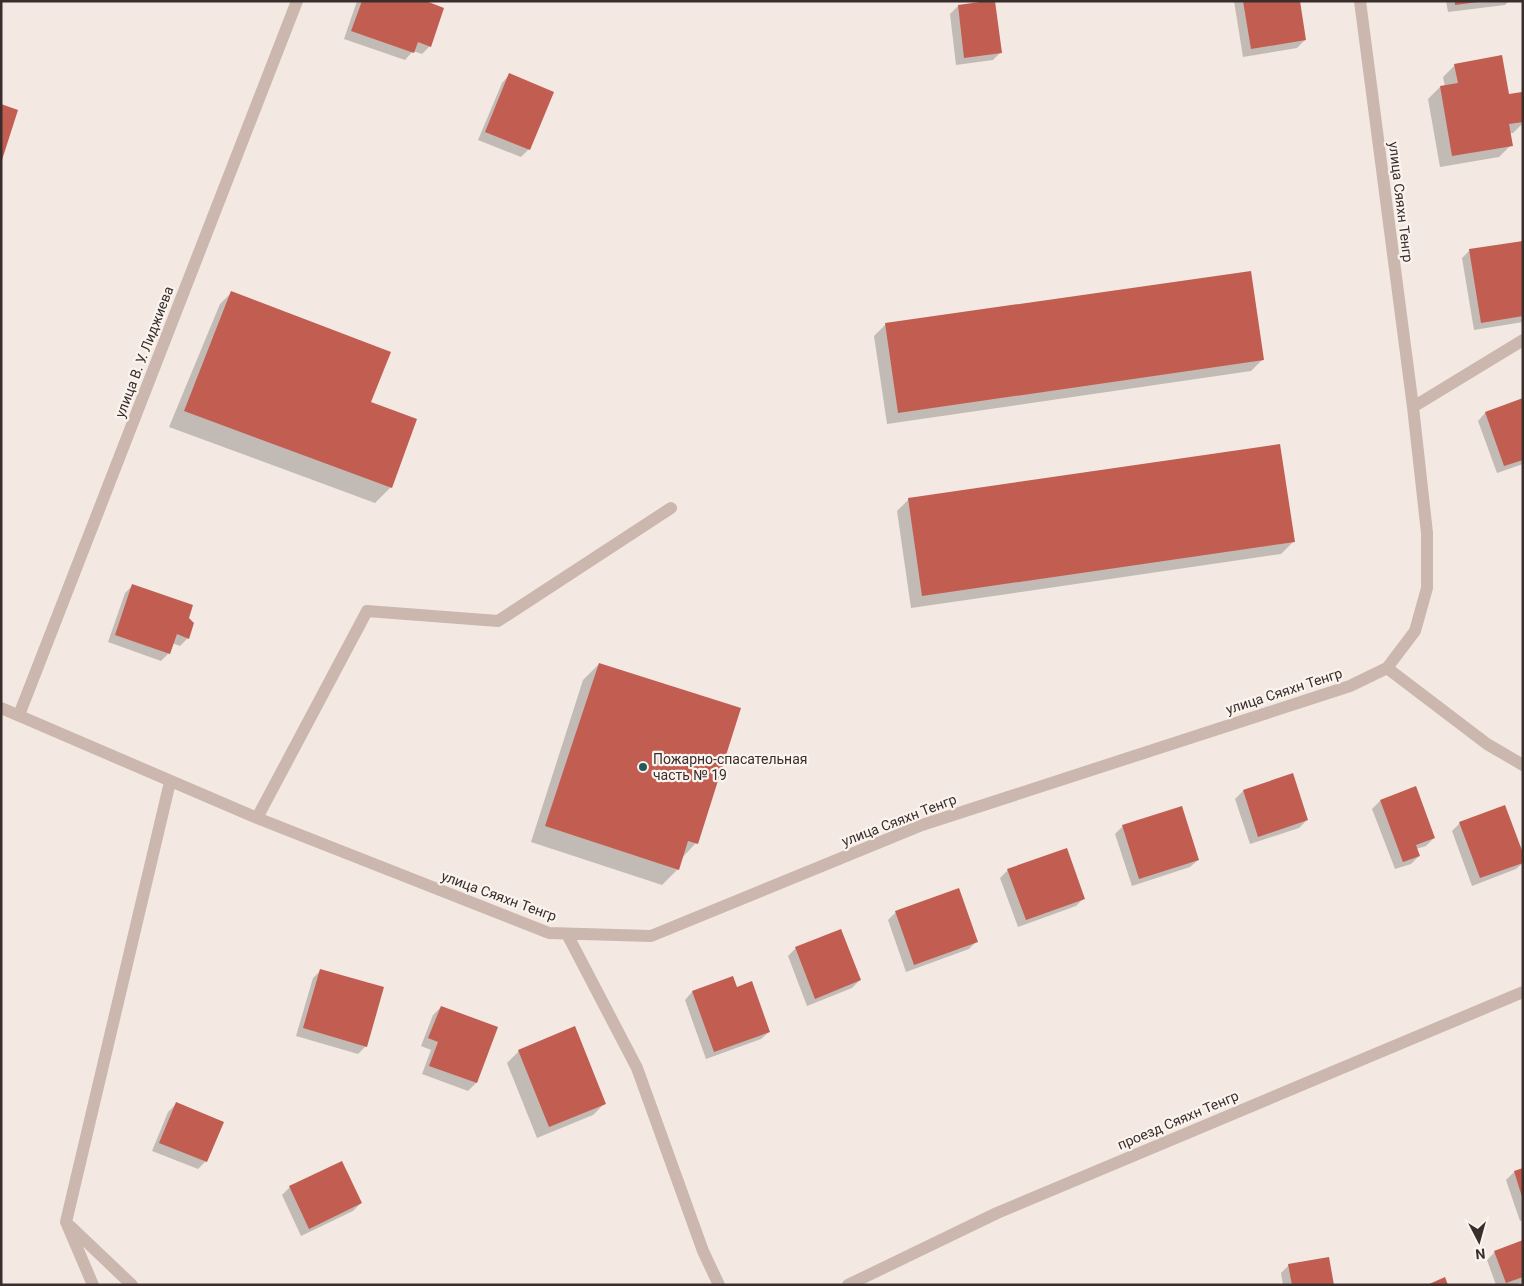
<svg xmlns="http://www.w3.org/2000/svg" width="1524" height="1286" font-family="Roboto,sans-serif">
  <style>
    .shadow { fill: #0003 }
    .building { fill: #c25e51 }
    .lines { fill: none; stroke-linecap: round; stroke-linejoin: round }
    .minor { stroke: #cbb7ad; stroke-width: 12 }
    .poi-dot { fill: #225b57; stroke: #faf3ee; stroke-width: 2 }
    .labels { text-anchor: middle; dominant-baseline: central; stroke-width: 4.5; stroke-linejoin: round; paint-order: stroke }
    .street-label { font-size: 14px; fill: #3a2e2c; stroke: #faf3ee }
    .poi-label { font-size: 14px; fill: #3a2e2c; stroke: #faf3ee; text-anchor: start }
  </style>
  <rect width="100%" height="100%" fill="#f3e9e2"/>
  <path class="shadow" d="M357 1H422L430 46 422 54 413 51 405 60 344 39Z
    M1234 1H1299L1305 40 1297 48 1243 57Z
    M1446 1H1509L1505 5 1448 12Z
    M958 6 1001 52 993 60 956 65 950 14Z
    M1455 65 1523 107V123L1513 133H1509L1511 145 1499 157 1440 167 1428 99 1440 87H1445L1443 77Z
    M509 75 529 149 521 157 478 140 502 83Z
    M1523 242V322L1474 330 1462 258 1470 250Z
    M232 292 368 407 391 487 375 503 169 427 220 304Z
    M886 324 1263 359 1251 371 887 424 874 336Z
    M1523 399V464L1497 473 1478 421 1485 413Z
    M909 499 1293 542 1281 554 911 608 897 511Z
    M133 585 187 618 188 638 180 646 172 643 169 653 161 661 108 642 125 593Z
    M599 664 696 843 681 859 678 869 662 885 531 842 583 680Z
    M1292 775 1307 820 1299 828 1250 844 1235 799 1243 791Z
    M1380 801 1434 838 1426 846 1416 849 1419 856 1411 864 1395 869 1372 809Z
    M1460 823 1523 863 1516 869 1472 886 1452 831Z
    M1123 826 1198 860 1190 867 1132 886 1115 834Z
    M1008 870 1084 898 1076 906 1018 927 1000 878Z
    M896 912 977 941 969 949 906 972 888 920Z
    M796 948 860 980 852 988 807 1006 788 956Z
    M321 970 366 1046 358 1054 296 1036 313 978Z
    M736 988 769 1032 761 1039 706 1059 685 1000 692 992Z
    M441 1007 496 1027 476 1083 468 1091 422 1074 431 1050 421 1046 433 1015Z
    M519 1051 605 1103 593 1115 537 1138 507 1063Z
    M176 1104 206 1161 198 1169 152 1151 168 1112Z
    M341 1163 361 1203 353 1211 301 1236 282 1195 290 1187Z
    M1523 1170V1220L1520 1221 1506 1180 1514 1172Z
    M1523 1242V1282L1514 1285H1496L1487 1260 1495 1252Z
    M1289 1265 1333 1285H1283L1281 1273Z"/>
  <path class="building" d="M362 1H426L444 8 431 47 418 42 414 53 351 31Z
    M987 1H995L1002 53 964 58 958 5Z
    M1243 1H1300L1306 40 1251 49Z
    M1455 1H1478V2L1455 5Z
    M1502 55 1509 94 1522 92 1523 99V122L1509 124 1513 146 1452 156 1440 86 1458 83 1454 64Z
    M509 73 554 92 530 150 485 132Z
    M1 104 18 110 2 160H1Z
    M1523 241V316L1481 323 1469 249Z
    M1251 271 1264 360 898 413 885 323Z
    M231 291 391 352 371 402 417 419 392 488 184 411Z
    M1523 398V460L1504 466 1485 412Z
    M1280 444 1295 542 922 596 908 498Z
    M132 584 193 605 189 618 194 623 189 639 177 634 170 654 115 635Z
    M599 663 741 708 698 844 688 841 679 870 545 826Z
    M1293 773 1308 820 1258 837 1243 790Z
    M1416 786 1435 838 1416 845 1420 856 1403 862 1380 800Z
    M1505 805 1523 853V863L1480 878 1459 822Z
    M1182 806 1199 860 1139 879 1122 825Z
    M1067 848 1085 899 1026 920 1007 869Z
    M959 888 978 942 914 965 895 911Z
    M841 929 861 980 815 999 795 947Z
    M320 969 384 987 367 1047 303 1028Z
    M733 976 737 987 752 981 770 1032 714 1052 692 991Z
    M441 1006 498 1027 477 1083 429 1066 438 1042 428 1038Z
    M575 1026 606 1104 549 1127 518 1050Z
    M176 1102 224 1122 207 1162 159 1143Z
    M342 1161 362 1203 309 1229 289 1186Z
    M1523 1168V1197H1522L1514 1171Z
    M1523 1240V1277L1506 1283 1494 1251Z
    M1329 1257 1334 1285H1292L1288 1264Z
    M1445 1277 1448 1285H1427Z"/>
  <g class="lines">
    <path class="minor" d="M1413 407 1523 340
      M1387 668 1487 744 1523 765
      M1 708 257 818 549 933 651 936 922 825 1350 686 1387 668 1415 631 1427 588V533L1413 407 1360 1
      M19 715 297 1
      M257 818 367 611 498 621 671 508
      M567 934 637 1068 703 1251 719 1285
      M70 1226 132 1285
      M93 1285 66 1222 170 782
      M848 1285 997 1213 1523 992"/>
  </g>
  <circle class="poi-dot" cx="643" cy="767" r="5"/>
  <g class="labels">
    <g class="street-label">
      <text transform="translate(1401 202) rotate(83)">улица Сяяхн Тенгр</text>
      <text transform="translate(144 352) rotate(-69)">улица В. У. Лиджиева</text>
      <text transform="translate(1284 691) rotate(-18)">улица Сяяхн Тенгр</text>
      <text transform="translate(899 820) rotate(-21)">улица Сяяхн Тенгр</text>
      <text transform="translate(499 896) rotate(20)">улица Сяяхн Тенгр</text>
      <text transform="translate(1178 1120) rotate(-23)">проезд Сяяхн Тенгр</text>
    </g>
    <g class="poi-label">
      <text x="653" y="759">Пожарно-спасательная<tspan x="653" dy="16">часть № 19</tspan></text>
    </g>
  </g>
  <rect width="1524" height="1286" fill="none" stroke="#3a2e2c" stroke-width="5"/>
  <g transform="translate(1479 1241) rotate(174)" stroke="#faf3ee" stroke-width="4" paint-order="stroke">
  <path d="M0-4L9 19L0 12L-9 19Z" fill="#3a2e2c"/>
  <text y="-8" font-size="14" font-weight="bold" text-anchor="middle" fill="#3a2e2c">N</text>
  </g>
</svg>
